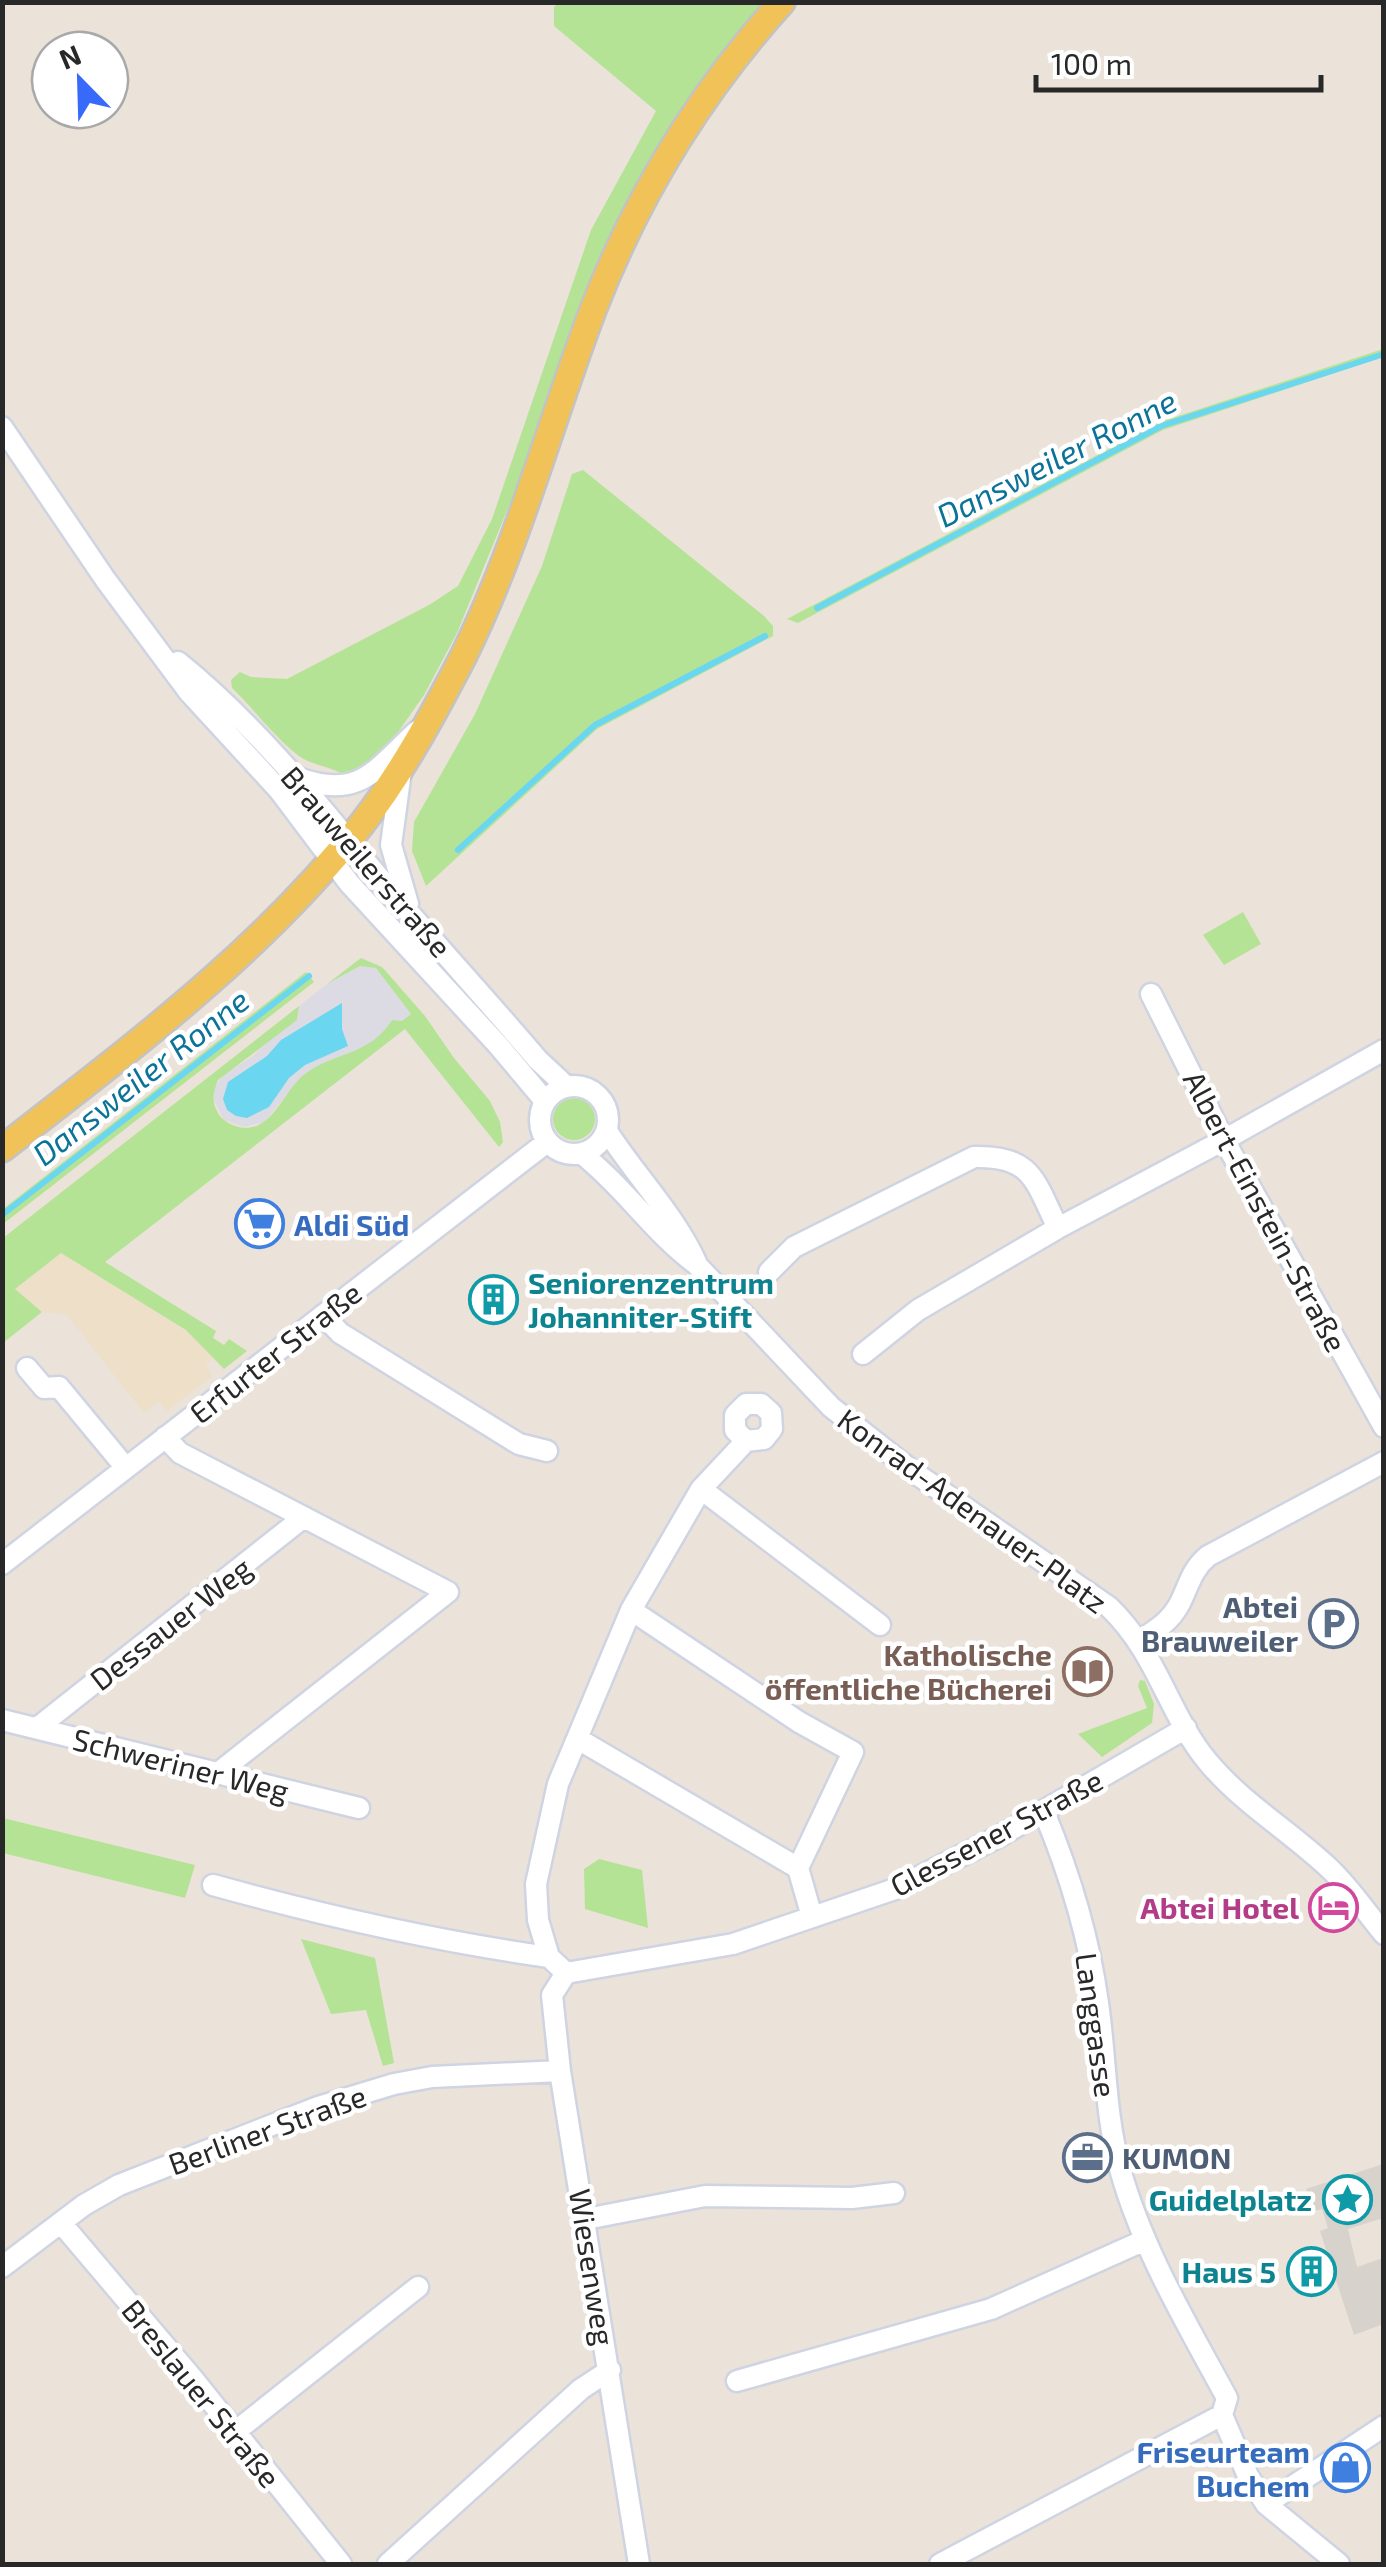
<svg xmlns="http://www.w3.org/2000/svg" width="1386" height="2567" font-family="'Exo 2',sans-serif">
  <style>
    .industrial { fill: #dcdbe3 }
    .education { fill: #eddfc8 }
    .green { fill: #b5e395 }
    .plaza { fill: #d7d2cc }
    .water { fill: #6bd6ef }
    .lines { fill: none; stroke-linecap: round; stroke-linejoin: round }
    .stream { stroke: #6bd6ef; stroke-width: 6 }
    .minor-casing { stroke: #cfd4e2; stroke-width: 25 }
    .major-casing { stroke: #c3c3c3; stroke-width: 30 }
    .minor { stroke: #fff; stroke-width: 20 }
    .major { stroke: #f1c258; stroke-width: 25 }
    .labels { text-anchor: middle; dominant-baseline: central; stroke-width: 9; stroke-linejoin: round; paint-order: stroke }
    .street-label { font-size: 30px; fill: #282828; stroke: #fff }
    .shop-label { font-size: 30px; font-weight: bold; fill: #366cbe; stroke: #fff; text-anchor: start }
    .culture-label { font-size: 30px; font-weight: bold; fill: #0d838f; stroke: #fff; text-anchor: end }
    .service-label { font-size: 30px; font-weight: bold; fill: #4e5e75; stroke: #fff; text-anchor: end }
    .education-label { font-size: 30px; font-weight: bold; fill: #785e54; stroke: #fff; text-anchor: end }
    .hotel-label { font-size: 30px; font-weight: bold; fill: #b23c85; stroke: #fff; text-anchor: end }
    .water-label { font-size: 32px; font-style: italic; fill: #0c7398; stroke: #fff }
  </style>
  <rect width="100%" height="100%" fill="#ebe2da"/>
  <path class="industrial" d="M360 966 377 968 411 1014 402 1021 392 1020 383 1034 359 1051 306 1073 264 1122 244 1127 224 1120 214 1101 215 1087 223 1075 253 1056 273 1036 297 1020 299 1006 327 984Z"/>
  <path class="education" d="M61 1253 186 1330 213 1358 206 1365 212 1376 167 1411 159 1401 144 1413 67 1315 42 1312 14 1290Z"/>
  <path class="green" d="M559 2 762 3 682 109 647 168 457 633 424 695 382 755 348 779C336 766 314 767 299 756 274 737 254 709 232 688L231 680 240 672 251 677 287 679 429 605 458 586 492 519 591 230 656 111 554 26V7Z
    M1383 349V357L1163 430 798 623 787 619 1160 422Z
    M583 470 764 616 773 626V636L597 729 426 886 412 851 414 822 475 714 542 566 572 474Z
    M1243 912 1261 944 1224 965 1203 935Z
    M361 958 382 967 425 1016 454 1058 490 1101 500 1122 503 1142 499 1147 405 1029 105 1262 216 1331 213 1338 224 1345 229 1339 247 1351 224 1369 186 1330 61 1253 15 1289 42 1312 3 1343V1238L299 1006 297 1020 218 1080C214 1090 211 1101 217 1111 220 1118 227 1123 235 1126 272 1138 283 1089 306 1073 337 1051 369 1056 392 1020L402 1021 411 1014 376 968 360 966 327 984Z
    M306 972 314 982 3 1224V1209Z
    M553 1119a21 21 0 1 1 42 0a21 21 0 1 1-42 0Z
    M1140 1680 1145 1681 1154 1704 1152 1723 1102 1757 1078 1734 1147 1708 1138 1686Z
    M3 1818 195 1865 185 1898 3 1853Z
    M599 1859 642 1870 648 1928 585 1909 584 1869Z
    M301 1939 375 1958 394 2063 383 2066 366 2010 331 2014Z"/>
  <path class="plaza" d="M1383 2164V2218L1348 2229 1357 2267 1383 2258V2330L1381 2325 1354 2335 1320 2231 1328 2228 1322 2209 1314 2211 1306 2189Z"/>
  <path class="water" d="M342 1003V1029L348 1046 305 1065 289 1078 269 1107 247 1118 236 1116 227 1110 223 1099 228 1082 267 1056 281 1040Z"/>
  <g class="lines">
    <path class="stream" d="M817 608 1161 426 1384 354
      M458 850 595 725 765 636
      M2 1215 309 976"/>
    <defs>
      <path id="minor" d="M2 427 105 579 189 692 279 790 349 883 498 1045 545 1101
        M178 662C250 720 309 792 367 863 422 930 482 994 538 1060L567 1087
        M401 771 391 845 408 904
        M298 778C360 800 375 770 417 731
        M1151 994 1224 1140 1384 1427
        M540 1120a34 34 0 1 1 68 0a34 34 0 1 1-68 0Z
        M607 1131C635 1175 674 1214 696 1262
        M582 1154C624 1187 653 1232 696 1264L831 1407 915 1473 1109 1607C1158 1654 1168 1714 1208 1762 1242 1803 1291 1832 1330 1869 1350 1888 1366 1912 1384 1934
        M769 1272 794 1247 974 1157C1033 1155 1035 1182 1058 1228
        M323 1315 340 1333 519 1444 547 1451
        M863 1354 918 1310 1058 1228 1224 1140 1384 1050
        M27 1368 44 1388 59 1387 126 1468
        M165 1437 180 1453 448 1592 218 1773
        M701 1489 880 1625
        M2 1564 547 1142
        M631 1610 799 1722 853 1752 798 1868
        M1139 1641C1155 1631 1171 1621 1180 1603 1189 1585 1192 1569 1208 1556L1384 1462
        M2 1720 359 1808
        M37 1728 304 1517
        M578 1739 798 1868 812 1917
        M1044 1812C1069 1872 1089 1938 1098 2003 1106 2058 1105 2115 1120 2169 1143 2251 1187 2324 1227 2398L1222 2415
        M213 1885C325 1916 435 1941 549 1957
        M566 1973 549 1957 538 1920 536 1884 558 1784 631 1610 701 1489 746 1441 764 1439 772 1429 771 1413 761 1404H746L735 1415V1430L746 1441
        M566 1973 733 1944 895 1889 1000 1836 1186 1728
        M566 1973 552 1995 560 2071 639 2564
        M586 2219 705 2196 852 2198 894 2193
        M62 2224 194 2380 341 2564
        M2 2267 84 2205 119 2185 318 2107 394 2084 432 2077 560 2071
        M737 2381 991 2309 1145 2240
        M1222 2415 1248 2476 1266 2504 1339 2564
        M236 2431 418 2287
        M1266 2504 1384 2426
        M388 2564 581 2389 610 2370
        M940 2564 1222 2415"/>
      <path id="major" d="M2 1149C130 1049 260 953 361 825 401 774 433 715 463 657 518 546 549 426 593 310 637 196 700 93 782 2"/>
    </defs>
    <use href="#minor" class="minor-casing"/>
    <use href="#major" class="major-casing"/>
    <use href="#minor" class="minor"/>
    <use href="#major" class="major"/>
  </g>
  <defs>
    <symbol id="supermarket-ring" viewBox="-11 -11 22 22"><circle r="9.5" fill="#fff" stroke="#3f7fe0" stroke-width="1.5"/><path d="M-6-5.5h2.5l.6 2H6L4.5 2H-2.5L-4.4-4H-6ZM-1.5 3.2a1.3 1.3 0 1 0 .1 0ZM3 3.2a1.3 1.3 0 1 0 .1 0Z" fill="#3f7fe0"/></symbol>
    <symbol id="building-ring" viewBox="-11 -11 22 22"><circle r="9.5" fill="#fff" stroke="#0f9aa8" stroke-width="1.5"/><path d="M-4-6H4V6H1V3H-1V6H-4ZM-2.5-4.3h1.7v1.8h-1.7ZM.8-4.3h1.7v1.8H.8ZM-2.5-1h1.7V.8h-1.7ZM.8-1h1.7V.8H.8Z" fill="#0f9aa8"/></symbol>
    <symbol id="parking-ring" viewBox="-11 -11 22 22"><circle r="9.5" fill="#fff" stroke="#5c6f8a" stroke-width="1.5"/><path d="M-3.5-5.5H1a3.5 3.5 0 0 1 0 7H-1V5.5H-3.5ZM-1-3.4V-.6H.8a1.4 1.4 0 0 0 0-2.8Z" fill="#5c6f8a"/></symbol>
    <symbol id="library-ring" viewBox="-11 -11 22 22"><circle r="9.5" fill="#fff" stroke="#8d6e63" stroke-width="1.5"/><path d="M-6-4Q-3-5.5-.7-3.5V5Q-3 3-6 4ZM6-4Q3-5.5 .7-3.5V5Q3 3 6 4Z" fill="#8d6e63"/></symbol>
    <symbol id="hotel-ring" viewBox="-11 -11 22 22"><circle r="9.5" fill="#fff" stroke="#d1479c" stroke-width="1.5"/><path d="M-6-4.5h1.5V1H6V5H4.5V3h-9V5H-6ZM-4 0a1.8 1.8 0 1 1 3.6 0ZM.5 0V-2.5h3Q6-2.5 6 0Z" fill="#d1479c"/></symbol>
    <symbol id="office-ring" viewBox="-11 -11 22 22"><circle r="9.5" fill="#fff" stroke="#5c6f8a" stroke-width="1.5"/><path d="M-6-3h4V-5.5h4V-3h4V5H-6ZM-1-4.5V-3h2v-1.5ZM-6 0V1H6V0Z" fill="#5c6f8a"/></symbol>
    <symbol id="sight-ring" viewBox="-11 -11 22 22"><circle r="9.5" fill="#fff" stroke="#0f9aa8" stroke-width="1.5"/><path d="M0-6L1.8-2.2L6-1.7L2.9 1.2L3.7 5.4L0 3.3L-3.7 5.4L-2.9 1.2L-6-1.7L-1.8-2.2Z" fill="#0f9aa8"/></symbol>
    <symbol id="shop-ring" viewBox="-11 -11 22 22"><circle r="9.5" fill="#fff" stroke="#3f7fe0" stroke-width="1.5"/><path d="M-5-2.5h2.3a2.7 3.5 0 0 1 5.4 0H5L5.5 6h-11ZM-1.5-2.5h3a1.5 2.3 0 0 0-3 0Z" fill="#3f7fe0"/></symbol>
  </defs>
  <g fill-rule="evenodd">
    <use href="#supermarket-ring" x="232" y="1196" width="55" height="55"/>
    <use href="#building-ring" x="466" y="1272" width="55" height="55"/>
    <use href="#parking-ring" x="1306" y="1596" width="55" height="55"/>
    <use href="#library-ring" x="1060" y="1644" width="55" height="55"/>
    <use href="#hotel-ring" x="1306" y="1880" width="55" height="55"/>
    <use href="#office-ring" x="1060" y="2130" width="55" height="55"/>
    <use href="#sight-ring" x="1320" y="2172" width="55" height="55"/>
    <use href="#building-ring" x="1284" y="2244" width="55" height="55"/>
    <use href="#shop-ring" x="1318" y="2440" width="55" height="55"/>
  </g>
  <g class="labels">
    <g class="street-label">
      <text transform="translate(367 861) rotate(49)">Brauweilerstraße</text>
      <text transform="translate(1266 1211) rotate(62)">Albert-Einstein-Straße</text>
      <text transform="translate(275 1352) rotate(-38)">Erfurter Straße</text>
      <text transform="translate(973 1510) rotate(36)">Konrad-Adenauer-Platz</text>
      <text transform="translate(170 1623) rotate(-38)">Dessauer Weg</text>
      <text transform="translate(181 1764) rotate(14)">Schweriner Weg</text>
      <text transform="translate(996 1832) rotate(-28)">Glessener Straße</text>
      <text transform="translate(1097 2025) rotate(82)">Langgasse</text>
      <text transform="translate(267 2129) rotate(-20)">Berliner Straße</text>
      <text transform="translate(593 2267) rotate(81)">Wiesenweg</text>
      <text transform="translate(202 2393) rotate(51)">Breslauer Straße</text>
    </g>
    <g class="shop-label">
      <text x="294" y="1224">Aldi Süd</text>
      <text x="1310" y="2451" text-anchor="end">Friseurteam<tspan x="1310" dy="34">Buchem</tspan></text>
    </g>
    <g class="culture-label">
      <text x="528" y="1282" text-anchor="start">Seniorenzentrum<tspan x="528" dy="34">Johanniter-Stift</tspan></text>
      <text x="1312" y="2199">Guidelplatz</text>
      <text x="1276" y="2271">Haus 5</text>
    </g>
    <g class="service-label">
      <text x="1298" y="1606">Abtei<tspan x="1298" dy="34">Brauweiler</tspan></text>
      <text x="1122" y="2157" text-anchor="start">KUMON</text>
    </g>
    <g class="education-label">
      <text x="1052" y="1654">Katholische<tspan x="1052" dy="34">öffentliche Bücherei</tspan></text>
    </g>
    <g class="hotel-label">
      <text x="1299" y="1907">Abtei Hotel</text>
    </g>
    <g class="water-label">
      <text transform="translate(1056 457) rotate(-27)">Dansweiler Ronne</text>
      <text transform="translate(140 1076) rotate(-38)">Dansweiler Ronne</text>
    </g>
  </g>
  <rect width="1386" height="2567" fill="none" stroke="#282828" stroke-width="10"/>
  <g transform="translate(80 80) rotate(337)"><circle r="48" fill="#ffffff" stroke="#a9a9a9" stroke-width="2.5"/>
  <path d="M0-8L18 38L0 25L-18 38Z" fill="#376afb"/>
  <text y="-15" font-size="28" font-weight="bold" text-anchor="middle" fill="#282828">N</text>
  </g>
  <path d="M1036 75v15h285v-15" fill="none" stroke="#282828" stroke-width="5"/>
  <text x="1051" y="75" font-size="30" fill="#282828" stroke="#ffffff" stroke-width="8" paint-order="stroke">100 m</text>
</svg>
